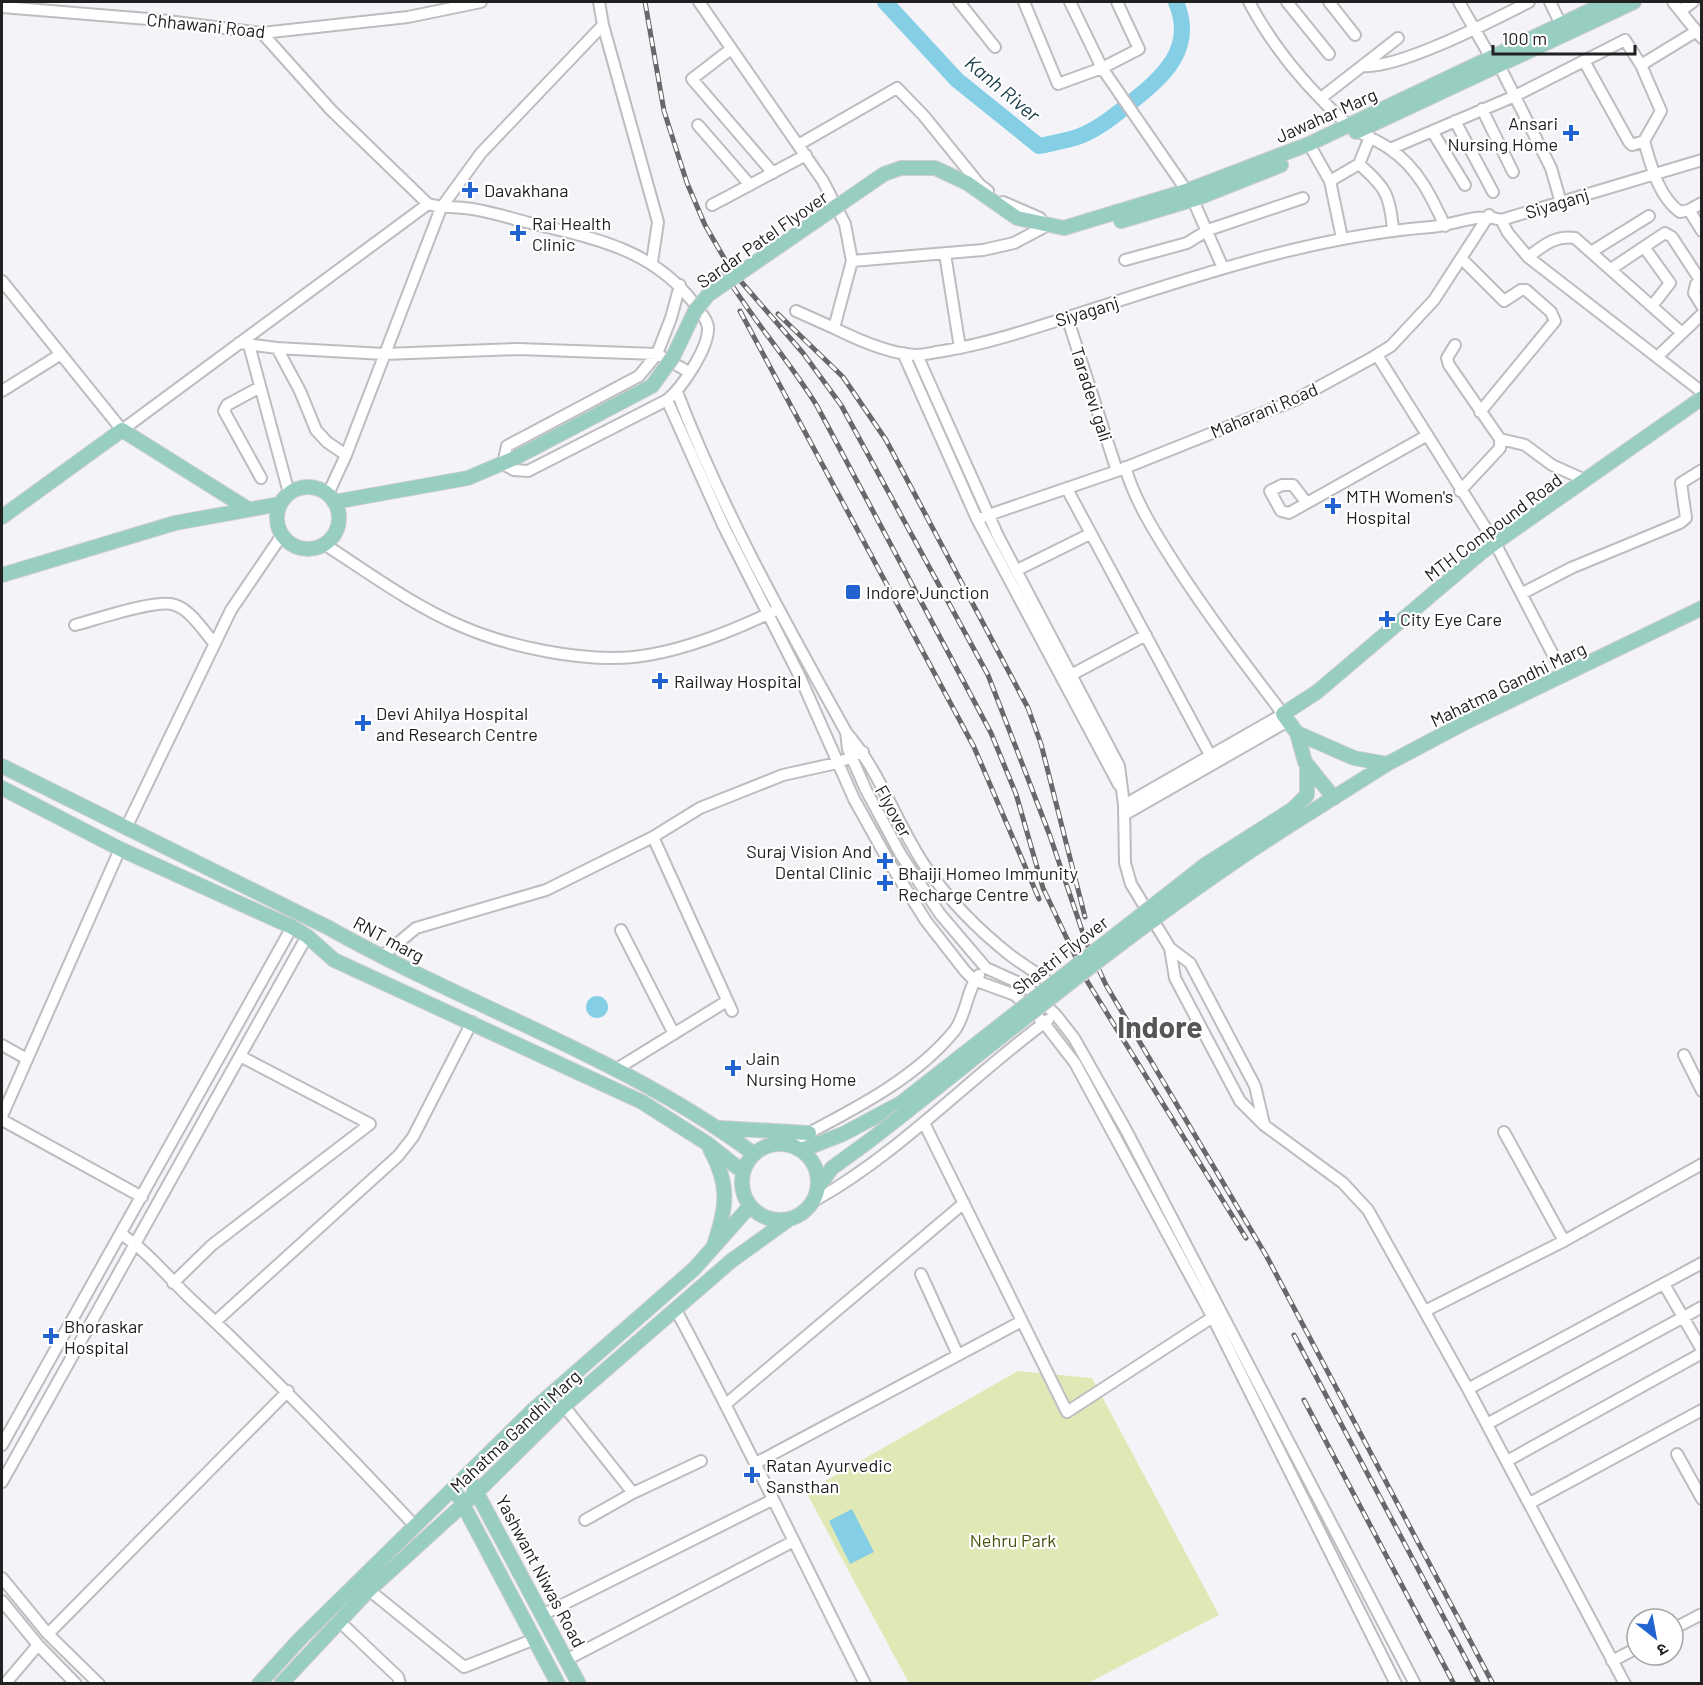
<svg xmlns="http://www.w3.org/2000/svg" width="1703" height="1685" font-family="Barlow,'Noto Sans Devanagari',sans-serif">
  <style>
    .green { fill: #e0e9b6 }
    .water { fill: #84cee6 }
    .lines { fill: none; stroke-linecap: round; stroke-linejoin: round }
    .river { stroke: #84cee6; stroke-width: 16 }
    .minor-casing { stroke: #bdbdc1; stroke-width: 14 }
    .major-casing { stroke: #cecece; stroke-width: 16 }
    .minor { stroke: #fff; stroke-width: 10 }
    .major { stroke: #98cec2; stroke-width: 14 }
    .rail-casing { stroke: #68686a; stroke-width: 5 }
    .rail { stroke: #fff; stroke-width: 3; stroke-dasharray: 9; stroke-linecap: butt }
    .major-bridge-casing { stroke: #cecece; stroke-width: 16; stroke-linecap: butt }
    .major-bridge { stroke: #98cec2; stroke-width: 14 }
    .poi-dot { fill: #2164d0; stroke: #fff; stroke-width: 2 }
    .labels { text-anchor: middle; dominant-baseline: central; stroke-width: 4.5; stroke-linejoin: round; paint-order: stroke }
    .street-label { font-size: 18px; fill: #212122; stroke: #fff }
    .poi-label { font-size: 18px; fill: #212122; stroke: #fff; text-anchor: start }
    .park-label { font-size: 18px; fill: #4a520d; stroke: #fff }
    .water-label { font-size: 20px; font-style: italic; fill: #1b3e49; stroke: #fff }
    .town-label { font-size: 30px; font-weight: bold; fill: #565659; stroke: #fff }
  </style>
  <rect width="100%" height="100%" fill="#f4f4f8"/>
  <path class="green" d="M1018 1371 1092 1378 1219 1615 1088 1683H909L806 1492Z"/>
  <path class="water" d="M586 1007a11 11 0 1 1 22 0a11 11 0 1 1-22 0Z
    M852 1509 874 1552 850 1564 829 1521Z"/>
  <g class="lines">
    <path class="river" d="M885 2 957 80 1039 146C1052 143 1067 141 1080 136 1098 129 1114 116 1129 104 1163 77 1196 49 1176 2"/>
    <defs>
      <path id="minor" d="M599 2 603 25 658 222 652 262
        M699 2 823 181 845 224 852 261 834 328C858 340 890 354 916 355 925 355 935 352 943 351 992 343 1040 326 1087 311 1199 275 1313 236 1431 227 1454 225 1480 212 1501 220L1702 160
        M959 2 995 47
        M1024 2 1058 84 1102 68 1139 49 1117 2
        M1070 2 1102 68 1193 200 1223 268
        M1249 2C1274 49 1306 87 1346 123 1358 134 1376 139 1390 149 1418 168 1431 196 1445 226
        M1287 2 1329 54
        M1329 2 1355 35
        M1459 2 1491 58
        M1550 2 1564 31
        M1673 2 1702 38
        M2 7 160 20 262 33 408 17 481 2
        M1680 11 1693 2
        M262 33 331 110 428 204C441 208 451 206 464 208 486 210 509 218 530 223 598 239 657 250 699 310 703 316 709 323 708 330 707 350 682 388 667 400L528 471 514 470 503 464 507 446 639 376 657 354 671 318 680 285
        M731 49 692 79 773 173
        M1496 59 1551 168 1561 203
        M1584 61 1629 142 1632 145 1644 141
        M1641 65 1695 32
        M1363 66C1400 69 1493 20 1529 2
        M1321 98 1398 38
        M1482 109 1513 172
        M1455 121 1493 192
        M698 125 750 185
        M1432 131 1465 185
        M1309 144 1330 181 1342 238
        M798 145 897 88 924 116 979 184 988 191
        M1390 149 1515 96 1625 40 1641 65 1661 111 1644 141C1651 165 1658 196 1680 212L1689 210 1702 203
        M1359 164C1385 187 1390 194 1393 230
        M1330 181 1359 164 1370 137
        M1003 202 1040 218
        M712 205 806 155
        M1689 210 1702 231
        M1501 220 1508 233 1528 257 1702 392
        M1644 247 1670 283 1652 306
        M1591 252 1649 216
        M945 254 960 348
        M1528 257C1543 246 1555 235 1575 238L1682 333
        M1461 258 1504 301 1521 290H1526L1551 312 1555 321 1480 412
        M1125 260 1187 243 1208 230 1303 198
        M852 261 983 250 1014 243 1046 226
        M1611 269 1665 233 1672 237 1700 280
        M1702 279 1696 284 1694 293 1702 306
        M2 281 122 430 428 204
        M796 311 834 328
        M1067 317 1117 471
        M239 343 277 348 384 354 518 349 657 354 689 372
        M249 345 289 493
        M1455 345 1447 358 1449 365 1500 439V448L1460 491
        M277 348 300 391 316 430 327 442 346 455
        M903 353 977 519 1119 785
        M917 355 998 536 1119 766 1124 805 1125 863 1131 884 1170 948 1190 963 1255 1086 1264 1124
        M1377 355 1495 543 1564 676
        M1657 357 1702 314
        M260 387 227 405 224 411 261 478
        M2 391 61 354
        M677 392C722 510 785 622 846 732L848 749 866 790 901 855 940 914 986 968 1026 986 1056 1015 1074 1038 1126 1130 1415 1684
        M667 400 723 525 800 677 854 799 889 862 926 921 965 971 974 980 1015 995 1044 1023 1075 1063 1212 1316 1396 1684
        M1500 439 1525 445 1552 465 1585 480
        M1067 489 1210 755
        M328 494 346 455 441 208 481 153 603 25
        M1306 502 1293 485H1282L1270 491 1281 511 1289 513 1426 436
        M977 519 1117 471 1295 400 1370 359 1391 346 1434 300 1489 215
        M324 544C369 573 412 605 461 626 509 647 582 662 634 657 681 652 730 632 772 612
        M1017 570 1090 534
        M1523 593 1571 568 1680 523 1686 518 1681 483 1702 470
        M75 625C95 620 158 598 175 605 191 610 204 632 215 644
        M1071 675 1146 635
        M846 732C880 771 896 823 925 866 949 900 977 929 1010 955 1023 965 1038 973 1051 984
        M1124 805 1283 714C1245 664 1207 614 1173 561 1154 531 1135 501 1125 467
        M1124 815 1288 721
        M126 828 231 610 282 535
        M653 837 732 1011
        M621 930 674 1034
        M1170 948 1175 978 1240 1101 1264 1125 1343 1183 1368 1210 1468 1389 1625 1684
        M381 957 416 928 546 890 653 837 700 808 783 775 837 763 863 752
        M2 1045 27 1059
        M1684 1055 1702 1091
        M615 1070 727 1001
        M2 1116 120 849
        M2 1120 142 1197
        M924 1123 1067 1412 1216 1315
        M1504 1132 1564 1241
        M788 1144C846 1113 913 1082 955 1030 967 1013 967 988 979 975
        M814 1201C900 1153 969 1078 1048 1020
        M121 1234C149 1252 170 1280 194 1302 271 1374 343 1449 415 1526
        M921 1274 958 1355
        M173 1283 212 1245 370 1124 240 1056
        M1664 1284 1702 1350
        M676 1310C742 1433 802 1559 865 1684
        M1425 1311 1564 1241 1702 1164
        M215 1322 398 1156 413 1137 472 1022
        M1468 1389 1702 1263
        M726 1404 964 1203
        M564 1406 633 1493
        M1487 1424 1702 1307
        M2 1445 292 927
        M1677 1454 1702 1499
        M1507 1461 1702 1353
        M756 1463 1022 1321
        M2 1482 307 936
        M1530 1503 1702 1410
        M585 1520 633 1493 701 1461
        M2 1578 48 1634 99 1684
        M369 1590 464 1667 535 1639
        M2 1601 38 1645 76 1684
        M544 1614 772 1500
        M339 1621 398 1677 400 1684
        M1673 1629 1702 1614
        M48 1634 288 1391
        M568 1659 794 1541
        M1612 1661 1637 1648
        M5 1684 38 1645"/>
      <path id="major" d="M1356 132 1634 2
        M884 174 901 168H935L967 183 1017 218 1064 228 1186 191 1309 144 1608 2
        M1121 221 1198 198 1281 165
        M277 518a31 31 0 1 1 62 0a31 31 0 1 1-62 0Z
        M334 502 468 478 515 458
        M2 517 122 430 248 509
        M2 575 175 523 280 504
        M1297 733 1354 758 1387 764
        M2 766 329 928C469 1007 625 1058 754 1154
        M2 788 120 849 292 927 307 936 334 960 642 1102 708 1144 743 1172
        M1334 798 1305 762 1297 733 1283 714 1317 692 1482 552 1702 398
        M1293 809 1307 795V766
        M1295 822 1387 764 1468 721 1702 608
        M720 1128 809 1133
        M742 1182a38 38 0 1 1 76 0a38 38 0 1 1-76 0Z
        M710 1149C730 1185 727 1207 714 1245
        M802 1150 843 1134 901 1103
        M818 1187 832 1168 869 1141
        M472 1484 579 1684
        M459 1497 558 1684
        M259 1684 300 1639 533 1410 694 1269 750 1206
        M281 1684 369 1590 478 1491 564 1406 731 1261 788 1220"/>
    </defs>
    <use href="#minor" class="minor-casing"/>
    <use href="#major" class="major-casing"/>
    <use href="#minor" class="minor"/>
    <use href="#major" class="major"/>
    <defs>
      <path id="rail" d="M645 2 664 111 687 183 705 225 731 270 803 353 841 405 988 675 1050 836 1086 942 1106 985 1267 1257 1493 1684
        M723 271C751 318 788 359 817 406L991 733 1016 794 1043 888 1087 981 1246 1238
        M740 311 974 747 1039 899
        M778 314 843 377 886 440 1028 708 1041 744 1085 917
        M1294 1335 1479 1684
        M1304 1400 1454 1684"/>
    </defs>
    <use href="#rail" class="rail-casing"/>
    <use href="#rail" class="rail"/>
    <defs>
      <path id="major-bridge" d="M515 458 652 386 673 357 695 311 708 295 884 174
        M901 1103 1205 865 1293 809
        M869 1141C1009 1032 1145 917 1295 822"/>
    </defs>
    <use href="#major-bridge" class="major-bridge-casing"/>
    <use href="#major-bridge" class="major-bridge"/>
  </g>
  <g class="poi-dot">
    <path d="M1568 124h6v6h6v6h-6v6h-6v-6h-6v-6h6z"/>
    <path d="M467 181h6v6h6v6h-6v6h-6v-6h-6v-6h6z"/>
    <path d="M515 224h6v6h6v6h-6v6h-6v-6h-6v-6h6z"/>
    <path d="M1330 497h6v6h6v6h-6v6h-6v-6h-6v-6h6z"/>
    <rect x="845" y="584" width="16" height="16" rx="3"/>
    <path d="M1384 610h6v6h6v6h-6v6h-6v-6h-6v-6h6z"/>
    <path d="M657 672h6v6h6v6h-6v6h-6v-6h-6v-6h6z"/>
    <path d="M360 714h6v6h6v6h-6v6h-6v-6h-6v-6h6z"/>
    <path d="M882 852h6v6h6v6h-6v6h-6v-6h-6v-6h6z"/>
    <path d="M882 874h6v6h6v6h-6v6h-6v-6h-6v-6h6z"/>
    <path d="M730 1059h6v6h6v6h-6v6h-6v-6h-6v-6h6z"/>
    <path d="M48 1327h6v6h6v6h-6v6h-6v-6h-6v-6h6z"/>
    <path d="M749 1466h6v6h6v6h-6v6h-6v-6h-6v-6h6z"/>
  </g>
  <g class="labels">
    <g class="street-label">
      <text transform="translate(206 25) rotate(6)">Chhawani Road</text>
      <text transform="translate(1326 115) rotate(-24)">Jawahar Marg</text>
      <text transform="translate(1557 203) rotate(-17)">Siyaganj</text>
      <text transform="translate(762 239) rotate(-35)">Sardar Patel Flyover</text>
      <text transform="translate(1087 311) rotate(-17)">Siyaganj</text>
      <text transform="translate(1092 394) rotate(72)">Taradevi gali</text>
      <text transform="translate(1264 410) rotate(-23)">Maharani Road</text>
      <text transform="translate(1493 527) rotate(-37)">MTH Compound Road</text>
      <text transform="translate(1508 684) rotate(-26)">Mahatma Gandhi Marg</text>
      <text transform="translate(894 811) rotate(61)">Flyover</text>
      <text transform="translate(389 939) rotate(28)">RNT marg</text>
      <text transform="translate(1060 955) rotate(-38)">Shastri Flyover</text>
      <text transform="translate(515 1431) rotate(-43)">Mahatma Gandhi Marg</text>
      <text transform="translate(541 1571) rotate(62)">Yashwant Niwas Road</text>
    </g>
    <g class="poi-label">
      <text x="1558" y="123" text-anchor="end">Ansari<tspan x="1558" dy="21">Nursing Home</tspan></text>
      <text x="484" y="190">Davakhana</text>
      <text x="532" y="223">Rai Health<tspan x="532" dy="21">Clinic</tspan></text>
      <text x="1346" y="496">MTH Women's<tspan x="1346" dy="21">Hospital</tspan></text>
      <text x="866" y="592">Indore Junction</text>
      <text x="1400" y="619">City Eye Care</text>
      <text x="674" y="681">Railway Hospital</text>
      <text x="376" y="713">Devi Ahilya Hospital<tspan x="376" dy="21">and Research Centre</tspan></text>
      <text x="872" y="851" text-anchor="end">Suraj Vision And<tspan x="872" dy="21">Dental Clinic</tspan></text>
      <text x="898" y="873">Bhaiji Homeo Immunity<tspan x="898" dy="21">Recharge Centre</tspan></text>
      <text x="746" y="1058">Jain<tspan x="746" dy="21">Nursing Home</tspan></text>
      <text x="64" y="1326">Bhoraskar<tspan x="64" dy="21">Hospital</tspan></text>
      <text x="766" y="1465">Ratan Ayurvedic<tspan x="766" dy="21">Sansthan</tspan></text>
    </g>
    <g class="park-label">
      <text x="1013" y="1540">Nehru Park</text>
    </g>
    <g class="water-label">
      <text transform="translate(1003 88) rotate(40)">Kanh River</text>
    </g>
    <g class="town-label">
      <text x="1160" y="1026">Indore</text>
    </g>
  </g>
  <rect width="1703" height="1685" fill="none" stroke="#212122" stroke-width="6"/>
  <g transform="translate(1655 1637) rotate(149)"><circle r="28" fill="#ffffff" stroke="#a6a6a7" stroke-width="1.5"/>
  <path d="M0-4.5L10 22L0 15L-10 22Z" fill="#2164d0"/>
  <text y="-9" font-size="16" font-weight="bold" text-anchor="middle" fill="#212122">उ</text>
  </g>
  <path d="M1493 45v9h142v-9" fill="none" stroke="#212122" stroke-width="3"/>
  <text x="1502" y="45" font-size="18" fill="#212122" stroke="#ffffff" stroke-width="4.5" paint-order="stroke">100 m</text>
</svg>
